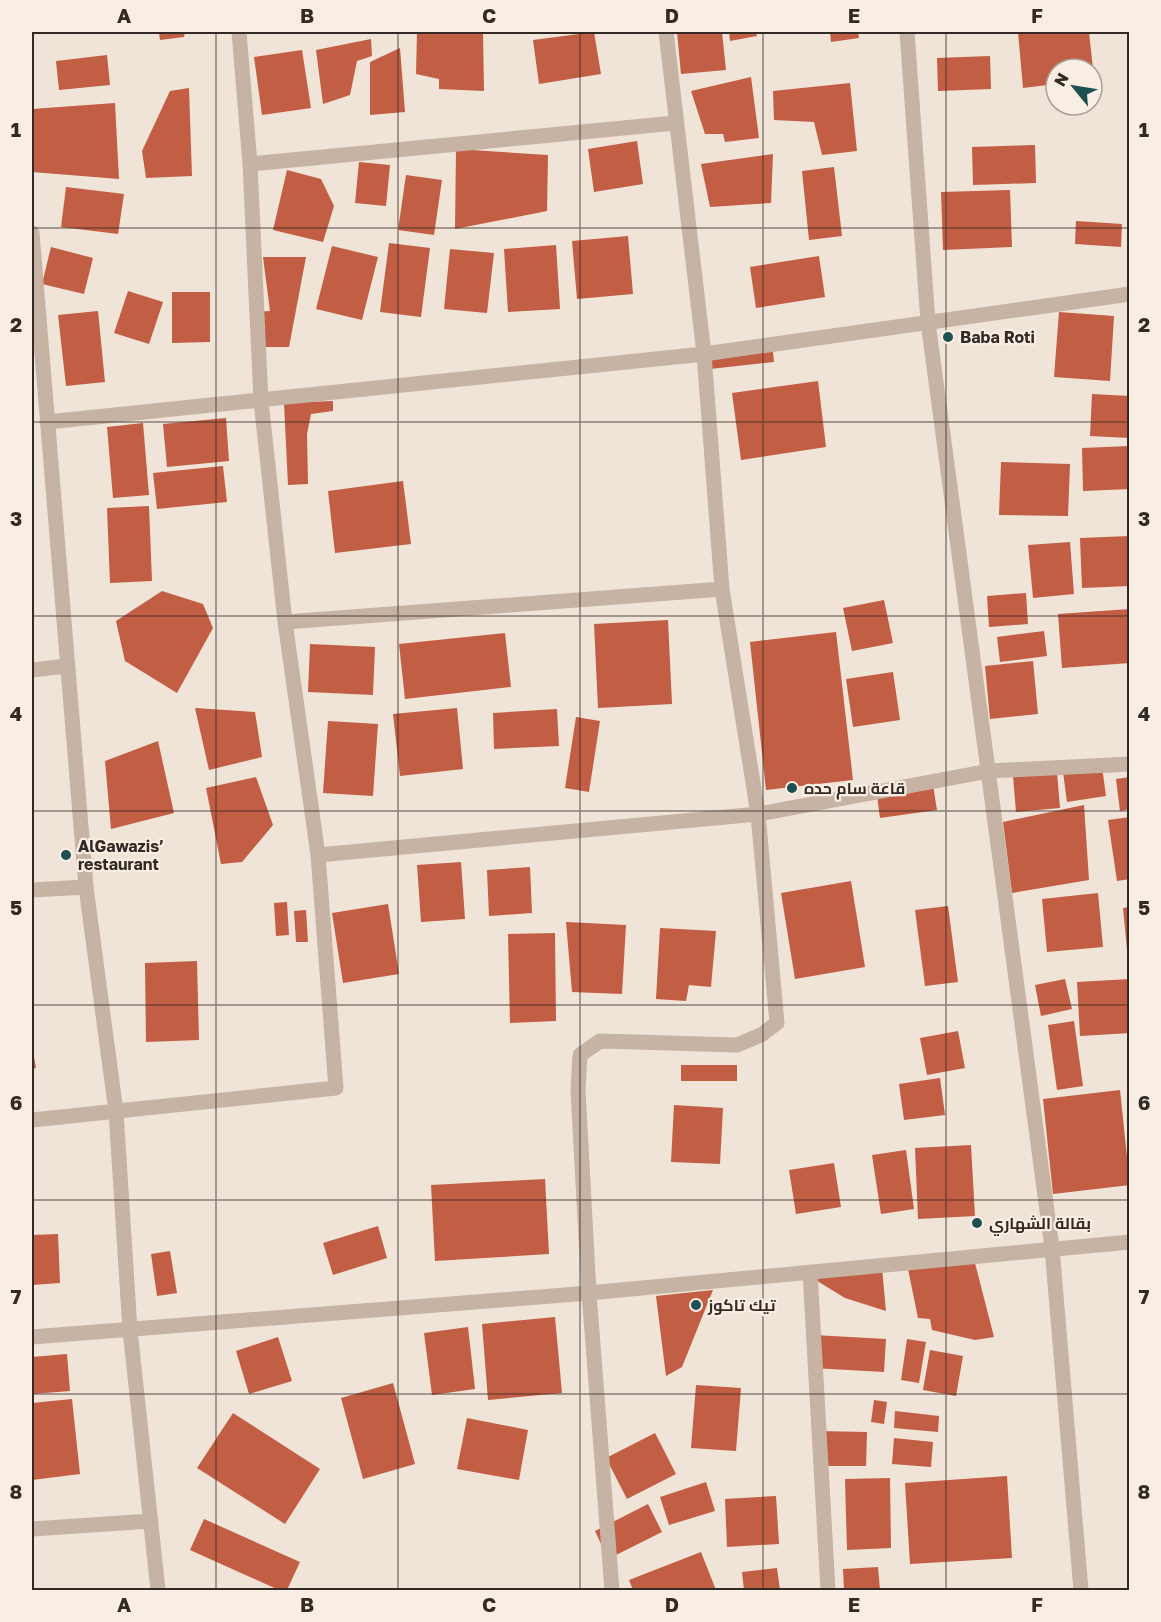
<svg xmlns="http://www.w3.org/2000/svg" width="1161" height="1622" font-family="'Golos Text',Cairo,sans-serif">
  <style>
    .building { fill: #c25e43 }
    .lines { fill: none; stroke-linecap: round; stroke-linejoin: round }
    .minor { stroke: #c7b3a4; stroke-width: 15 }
    .grid { fill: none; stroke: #332925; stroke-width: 1.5; stroke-opacity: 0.55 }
    .poi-dot { fill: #1d5052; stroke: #f8eee3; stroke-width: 2 }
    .labels { text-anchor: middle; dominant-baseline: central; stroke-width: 4.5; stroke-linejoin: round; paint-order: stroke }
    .poi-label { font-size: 16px; font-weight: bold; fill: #332925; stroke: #f8eee3; text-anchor: start }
    .neatline { fill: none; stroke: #332925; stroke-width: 2 }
    .grid-label { font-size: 20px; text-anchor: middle; font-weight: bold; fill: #332925 }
  </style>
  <rect width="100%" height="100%" fill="#f0e3d7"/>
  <path class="building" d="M159 32H185L184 37 160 40Z
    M417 32H483L484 91 439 89V79L416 74Z
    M594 32 601 74 539 84 533 40Z
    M677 32H722L726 70 681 74Z
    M729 32H756L757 36 730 41Z
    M830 32H858L859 38 831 42Z
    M1018 32H1089L1093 69H1056V84L1023 88Z
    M371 39 372 56 357 61 350 95 323 104 316 50Z
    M400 48 405 112 370 115V62Z
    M302 50 311 108 262 115 254 57Z
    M107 55 110 85 59 90 56 61Z
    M990 56 991 89 938 91 937 58Z
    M751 77 759 138 725 142 723 134H705L691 91Z
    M850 83 857 151 822 155 814 122 774 120 773 91Z
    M189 88 192 176 146 178 142 151 170 91Z
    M115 103 119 179 32 172V109Z
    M637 141 643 184 594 192 588 149Z
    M1035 145 1036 183 973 185 972 147Z
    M456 149 548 155 547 211 455 229Z
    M773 154 771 203 710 207 701 164Z
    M359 162 390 165 386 206 355 203Z
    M834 167 842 236 809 240 802 171Z
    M287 170 321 179 334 206 323 242 273 230Z
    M406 175 442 180 434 235 398 230Z
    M66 187 124 194 118 234 61 227Z
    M1010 190 1012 247 943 250 941 192Z
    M1076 221 1122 224 1121 247 1075 244Z
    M628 236 633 294 577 299 572 241Z
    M389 243 430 248 421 317 380 312Z
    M556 245 560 309 508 312 504 249Z
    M332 246 378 257 362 320 316 309Z
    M51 247 93 258 84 294 42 284Z
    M450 249 494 253 487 313 444 309Z
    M819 256 825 297 756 308 750 267Z
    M263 257H306L289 347H252V312L270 311Z
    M128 291 163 302 149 344 114 333Z
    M172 292H210V342L172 343Z
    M98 311 105 382 66 386 58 315Z
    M1059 312 1114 316 1110 381 1054 377Z
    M772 342 774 362 710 369 708 348Z
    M818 381 826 447 741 460 732 393Z
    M1092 394 1130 396V438L1090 436Z
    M333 401V411L311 414 307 434 308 484 288 485 284 403Z
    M226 418 229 461 167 467 163 424Z
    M143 423 149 495 113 498 107 427Z
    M1130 446V489L1083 491 1082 448Z
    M1001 462 1070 464 1068 516 999 515Z
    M223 466 227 502 157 509 153 473Z
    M403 481 411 544 335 553 328 491Z
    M149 506 152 581 110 583 107 508Z
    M1130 536V586L1082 588 1080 538Z
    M1070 542 1074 594 1033 598 1028 545Z
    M162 591 203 604 213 628 177 693 125 661 116 621Z
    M1026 593 1028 624 989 627 987 596Z
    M884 600 893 643 852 651 843 608Z
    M1130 609V663L1062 668 1058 614Z
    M668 620 672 704 598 708 594 624Z
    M1044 631 1047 656 1000 662 997 637Z
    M836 632 853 780 766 790 750 642Z
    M505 633 511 687 405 699 399 644Z
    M310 644 375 647 373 695 308 692Z
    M1033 661 1038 714 990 719 985 666Z
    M893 672 900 720 853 727 846 679Z
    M195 708 255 712 262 757 209 770Z
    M457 708 463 769 400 776 393 714Z
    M557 709 559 746 494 749 493 713Z
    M576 717 600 721 589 792 565 788Z
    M328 721 378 724 373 796 323 793Z
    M158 741 174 813 111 829 105 761Z
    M1102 767 1106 796 1067 802 1063 772Z
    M1057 772 1060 808 1016 812 1013 776Z
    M256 777 273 825 242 862 221 864 206 788Z
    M1130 777V809L1120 811 1116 779Z
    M932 779 937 810 880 818 876 788Z
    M1084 805 1089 880 1012 893 1003 822Z
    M1130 817V879L1117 881 1108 820Z
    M461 862 465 919 421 922 417 865Z
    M530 867 532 913 489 916 487 870Z
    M851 881 865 967 795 979 781 893Z
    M1098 893 1103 947 1047 952 1042 899Z
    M287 902 289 935 276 936 274 903Z
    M388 904 399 974 343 983 332 913Z
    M948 906 958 982 925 986 915 910Z
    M1130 907V960H1128L1123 908Z
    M306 910 308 942H296L294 911Z
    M566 922 626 925 622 994 572 992Z
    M660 928 716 931 711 987 689 985 686 1001 656 999Z
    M555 933 556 1021 510 1023 508 934Z
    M197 961 199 1040 146 1042 145 963Z
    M1065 979 1072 1009 1041 1016 1035 985Z
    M1130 979V1033L1080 1036 1077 982Z
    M1074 1021 1083 1086 1057 1090 1048 1025Z
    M958 1031 965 1068 927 1075 920 1038Z
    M32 1046 36 1068 32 1069Z
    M681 1065H737V1081H681Z
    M940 1078 945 1115 904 1120 899 1084Z
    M1120 1090 1130 1185 1053 1194 1043 1099Z
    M674 1105 723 1108 720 1164 671 1162Z
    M971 1145 975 1216 918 1219 915 1148Z
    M906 1150 914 1209 881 1214 872 1155Z
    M834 1163 841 1207 796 1214 789 1170Z
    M545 1179 549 1254 435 1261 431 1185Z
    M378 1226 387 1258 333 1275 323 1243Z
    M58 1234 60 1283 32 1285V1235Z
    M170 1251 177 1293 157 1296 151 1254Z
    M975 1263 994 1337 975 1340 932 1330 930 1319 918 1318 908 1269Z
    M882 1268 886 1311 845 1298 814 1279Z
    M713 1290 682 1367 666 1376 656 1296Z
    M555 1317 562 1393 488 1400 482 1324Z
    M468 1327 475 1389 432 1395 424 1333Z
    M814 1335 886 1339 884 1372 812 1368Z
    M278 1337 292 1381 249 1394 236 1351Z
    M907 1339 926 1342 919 1383 901 1380Z
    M930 1350 963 1356 956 1396 923 1390Z
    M67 1354 70 1391 32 1394V1357Z
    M393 1383 415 1464 363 1479 341 1398Z
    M696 1385 741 1388 736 1451 691 1448Z
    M72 1399 80 1474 32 1480V1403Z
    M874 1400 887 1402 884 1424 871 1422Z
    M895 1411 939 1416 938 1432 894 1428Z
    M233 1413 320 1469 285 1524 197 1468Z
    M467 1418 528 1430 519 1480 457 1469Z
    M816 1431 867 1432 866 1466H815Z
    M655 1433 676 1474 627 1499 606 1458Z
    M894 1438 933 1442 931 1467 892 1464Z
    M1007 1476 1012 1558 910 1564 905 1483Z
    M890 1478 891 1548 847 1550 845 1479Z
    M706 1482 715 1511 669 1525 660 1497Z
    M776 1496 779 1544 727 1547 725 1499Z
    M648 1504 662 1532 608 1559 595 1531Z
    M204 1519 300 1562 287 1590H279L190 1550Z
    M701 1552 716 1590H633L629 1580Z
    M878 1567 880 1590H844L843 1569Z
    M777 1568 780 1590H744L742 1572Z"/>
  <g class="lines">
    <path class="minor" d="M907 32 928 322 1052 1248 1081 1590
      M250 164 675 123
      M32 233 86 887 116 1112 130 1330 158 1590
      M47 422 704 354 1130 294
      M285 622 722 589
      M32 670 68 666
      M318 855 758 814 989 771 1130 764
      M32 890 86 887
      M32 1120 336 1088 318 855 285 622 261 401 250 164 239 32
      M810 1272 828 1590
      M32 1337 589 1293 1130 1242
      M32 1529 151 1521
      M612 1590 589 1293 578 1090 580 1055 600 1041 737 1045 761 1035 777 1023 758 814 722 589 704 354 666 32"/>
  </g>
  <path class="grid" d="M216 32V1590M398 32V1590M580 32V1590M763 32V1590M946 32V1590M32 228H1130M32 422H1130M32 616H1130M32 811H1130M32 1005H1130M32 1200H1130M32 1394H1130"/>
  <g class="poi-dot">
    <circle cx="948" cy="337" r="6"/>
    <circle cx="792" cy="788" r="6"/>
    <circle cx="66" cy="855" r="6"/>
    <circle cx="977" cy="1223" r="6"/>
    <circle cx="696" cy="1305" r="6"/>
  </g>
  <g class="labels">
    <g class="poi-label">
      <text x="960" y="337">Baba Roti</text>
      <text x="804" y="788">قاعة سام حده</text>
      <text x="78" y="846">AlGawazis’<tspan x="78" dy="18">restaurant</tspan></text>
      <text x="989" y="1223">بقالة الشهاري</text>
      <text x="708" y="1305">تيك تاكوز</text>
    </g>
  </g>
  <rect width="1161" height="1622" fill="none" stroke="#f8eee3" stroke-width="66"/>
  <g transform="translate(1074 87) rotate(300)"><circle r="28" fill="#f8eee3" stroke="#a99f97" stroke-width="1.5"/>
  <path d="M0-4.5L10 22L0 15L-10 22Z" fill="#1d5052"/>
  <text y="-9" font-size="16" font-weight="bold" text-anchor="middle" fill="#332925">N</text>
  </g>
  <rect x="33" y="33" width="1095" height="1556" class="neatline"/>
  <g class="grid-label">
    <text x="124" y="23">A</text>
    <text x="307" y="23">B</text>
    <text x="489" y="23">C</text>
    <text x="672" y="23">D</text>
    <text x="854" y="23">E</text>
    <text x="1037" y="23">F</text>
    <text x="16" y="137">1</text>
    <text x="1144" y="137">1</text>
    <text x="16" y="332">2</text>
    <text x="1144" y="332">2</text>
    <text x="16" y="526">3</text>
    <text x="1144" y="526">3</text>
    <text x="16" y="721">4</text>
    <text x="1144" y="721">4</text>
    <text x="16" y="915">5</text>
    <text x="1144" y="915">5</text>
    <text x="16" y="1110">6</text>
    <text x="1144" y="1110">6</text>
    <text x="16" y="1304">7</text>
    <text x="1144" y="1304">7</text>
    <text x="16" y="1499">8</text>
    <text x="1144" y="1499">8</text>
    <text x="124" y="1612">A</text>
    <text x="307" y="1612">B</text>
    <text x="489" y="1612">C</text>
    <text x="672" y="1612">D</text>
    <text x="854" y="1612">E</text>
    <text x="1037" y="1612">F</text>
  </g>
</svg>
